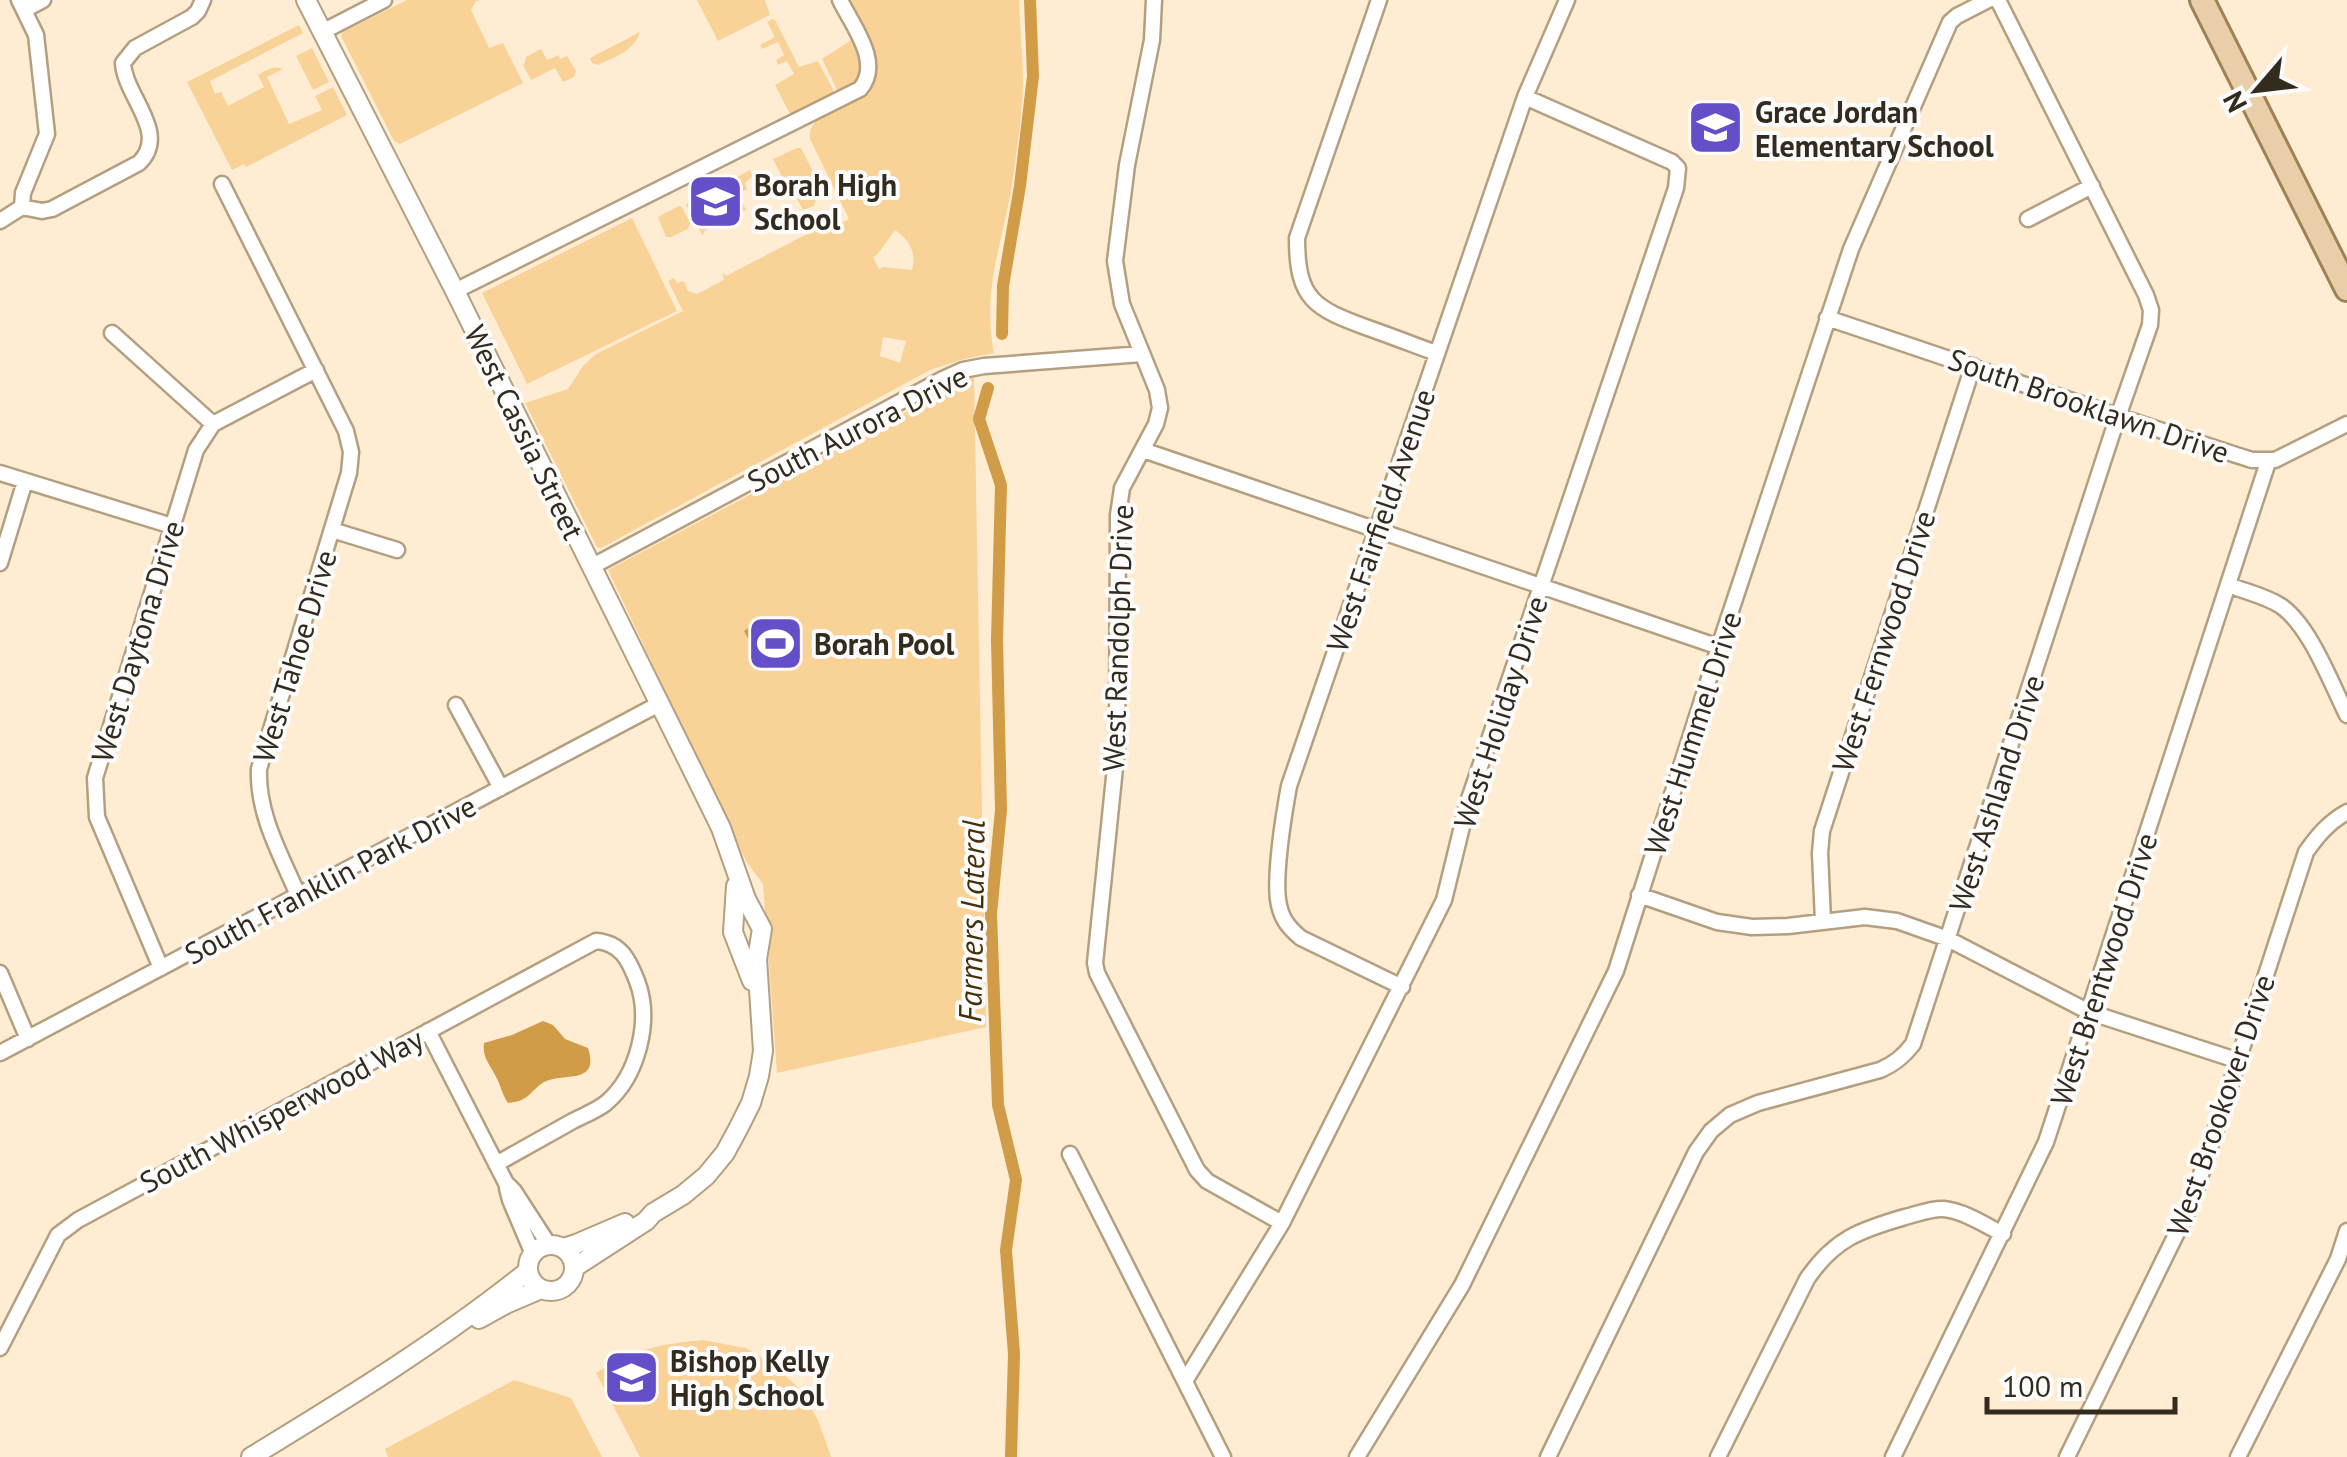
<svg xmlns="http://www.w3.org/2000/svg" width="2347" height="1457" font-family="'PT Sans',sans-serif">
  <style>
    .green { fill: #f9d298; fill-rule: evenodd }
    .water { fill: #d09c47 }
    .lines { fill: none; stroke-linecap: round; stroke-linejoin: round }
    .canal { stroke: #d09c47; stroke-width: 12 }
    .minor-casing { stroke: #b49f80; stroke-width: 19 }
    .tertiary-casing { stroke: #b49f80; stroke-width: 22 }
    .primary-casing { stroke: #9f8153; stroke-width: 28 }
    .minor { stroke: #fff; stroke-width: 14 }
    .tertiary { stroke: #fff; stroke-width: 18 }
    .primary { stroke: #e8cfa9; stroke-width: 22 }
    .labels { text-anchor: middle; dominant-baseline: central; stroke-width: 8; stroke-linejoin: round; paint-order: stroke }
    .poi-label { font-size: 30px; font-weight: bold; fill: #342b1f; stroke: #fcfcfc; text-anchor: start }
    .street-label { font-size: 30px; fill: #342b1f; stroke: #fcfcfc }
    .water-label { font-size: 32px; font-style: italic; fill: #45300b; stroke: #fcfcfc }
  </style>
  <rect width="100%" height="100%" fill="#ffedd3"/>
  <path class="green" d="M407 0H481L476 1 471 10 489 48 503 43 523 83 400 144 394 141 341 36 343 32Z
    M697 0H765L770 15 718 41Z
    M847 0H1019C1020 28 1023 57 1023 85 1022 116 1017 147 1013 178 1004 241 981 288 994 353L964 359 930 370 601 548 597 547 525 403 568 389 583 366 596 354 683 311 668 281 674 278 677 283 684 281 688 291 697 294 724 280 723 272 726 276 830 222 839 224 849 219 810 139C806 103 880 112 876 64 875 46 856 17 847 0ZM895 230C909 240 917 252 912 270L883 267 879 269 873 257 877 255ZM883 337 906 341 900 363 880 356Z
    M772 19 775 20 799 67 818 61 836 95 796 115 790 114 775 85 794 74 787 61 778 65 776 60 784 55 778 42 762 49 760 45 775 37 767 22Z
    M299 25 303 33 210 81 215 94 221 92 228 106 264 87 258 75C268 69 275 65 283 69L267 77 289 124 322 110 315 96 333 87 347 115 246 167 244 164 232 170 187 82Z
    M640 32C634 51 615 57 598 65L592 63 590 58Z
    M853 39C866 67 867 78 839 94L822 59Z
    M312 48 329 82 313 90 296 56Z
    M541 49 547 60 558 55 560 59 567 56 576 71 574 77 563 82 555 68 531 80 523 65 525 63 526 57Z
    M797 148H801L820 186 814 206 803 210 791 188 788 189 773 159Z
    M750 170 753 176 745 183 747 189 738 194 746 210 736 215 734 212 737 204 727 185 729 181Z
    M720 186 724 187 733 204 730 210 731 217 704 231 703 236 686 205 688 202Z
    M679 206 682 207 690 223 688 229 671 237H666L658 217Z
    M632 218 677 311 527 384 482 293Z
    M974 376 986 1027 777 1073 763 884 746 861 608 570Z
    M702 1340 746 1348 772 1364 800 1389 818 1420 831 1457H640L596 1373C636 1348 657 1345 702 1340Z
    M514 1380 571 1398 602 1457H388L385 1449Z"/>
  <path class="water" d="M763 618 769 637 790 627 802 650 764 669 744 631Z
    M543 1021 553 1025 565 1039 588 1048C601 1088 559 1070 541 1084 527 1095 528 1101 508 1103 502 1094 501 1086 496 1077 490 1064 482 1058 484 1043L512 1035Z"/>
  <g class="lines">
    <path class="canal" d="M1002 334 1003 286 1020 186 1033 76 1030 0
      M988 388 979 419 1001 485 997 640 1001 810 991 914 998 1105 1016 1180 1006 1250 1014 1354 1011 1457"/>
    <defs>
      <path id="minor" d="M19 0 36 35 47 134 23 193 22 207
        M1154 0 1152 40 1127 165 1115 261 1122 304 1157 390 1160 408 1156 424 1122 488 1118 515 1117 748 1095 963 1097 973 1197 1170 1207 1181 1282 1223
        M1379 0 1297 238C1297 300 1314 308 1368 328 1391 336 1414 345 1436 353
        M24 10 43 0
        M322 32 384 0
        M222 184 346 431 351 452 349 473 259 769C257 814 281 855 298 895
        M2028 219 2092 186
        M0 221 22 207 42 211 52 209 139 163C170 133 125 97 123 63L135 48 192 17 198 11 203 0
        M455 291 860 89C883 63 852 25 840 0
        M1827 318C1969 365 2110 415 2252 460H2275L2347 424
        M112 333 213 424
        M1143 450 1719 647
        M0 473 172 526
        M332 530 397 550
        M0 563 25 481
        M591 567 943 379 963 370 984 366 1142 354
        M2229 585C2246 592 2266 596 2281 606 2310 626 2331 683 2347 715
        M456 705 501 788
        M1639 895 1717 922 1752 927 1788 926 1865 917 1897 921 1948 939 2089 1012 2239 1061
        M1823 921 1820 853 1822 831 1973 366
        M161 968 97 817 95 778 196 450 213 424 316 370
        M0 973 28 1039
        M1402 987 1301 938C1290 929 1282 920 1279 905 1273 880 1284 813 1289 786L1525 97 1567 0
        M428 1031 506 1183 514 1191 549 1245
        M0 1053 659 704
        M1070 1154 1223 1457
        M507 1188 510 1200 533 1254
        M0 1348 58 1235 78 1220 596 941C621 943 629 960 637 981 652 1020 638 1076 606 1103 596 1111 582 1116 571 1122 546 1136 521 1150 496 1164
        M1185 1381 1282 1223 1444 900 1468 802 1676 188 1678 168 1672 162 1525 97
        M1357 1457 1462 1285 1616 971 1719 647 1851 249 1950 22 1957 16 1988 0
        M1548 1457 1696 1152 1711 1131 1730 1115 1758 1103 1880 1070C1894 1064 1903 1057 1913 1044L2112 434 2150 325 2151 310 2146 295 1998 0
        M1718 1457 1807 1279C1834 1239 1860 1230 1905 1217 1918 1214 1931 1208 1944 1209 1964 1211 1985 1225 2003 1234
        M1893 1457 2046 1142 2268 462
        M2067 1457 2192 1202 2306 852C2318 835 2329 822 2347 812
        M2238 1457 2338 1259 2347 1231"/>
      <path id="tertiary" d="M306 0 455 291 694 773 721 828 746 899 762 929 757 959 763 1051 759 1076 751 1103 738 1129 725 1153 706 1176 683 1195 653 1213 646 1221 575 1267
        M736 886 733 932 752 981
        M528 1268a23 23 0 1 1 46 0a23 23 0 1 1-46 0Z
        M563 1248 576 1244 625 1223
        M479 1319 506 1304 541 1289
        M251 1457C346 1399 441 1341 528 1271"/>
      <path id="primary" d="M2202 0 2347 289"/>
    </defs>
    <use href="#minor" class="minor-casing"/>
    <use href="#tertiary" class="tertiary-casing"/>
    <use href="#primary" class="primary-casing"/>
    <use href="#minor" class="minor"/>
    <use href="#tertiary" class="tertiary"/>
    <use href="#primary" class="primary"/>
  </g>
  <defs>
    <symbol id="school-square" viewBox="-11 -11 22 22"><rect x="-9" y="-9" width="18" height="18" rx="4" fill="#654ec7" stroke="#fcfcfc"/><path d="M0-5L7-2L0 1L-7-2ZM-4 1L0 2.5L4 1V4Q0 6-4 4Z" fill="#fff"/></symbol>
    <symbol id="stadium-square" viewBox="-11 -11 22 22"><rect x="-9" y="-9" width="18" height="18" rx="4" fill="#654ec7" stroke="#fcfcfc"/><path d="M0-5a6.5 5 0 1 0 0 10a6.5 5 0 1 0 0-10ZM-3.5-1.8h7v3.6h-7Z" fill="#fff"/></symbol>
  </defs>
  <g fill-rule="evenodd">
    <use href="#school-square" x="1684" y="96" width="63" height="63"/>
    <use href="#school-square" x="684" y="170" width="63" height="63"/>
    <use href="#stadium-square" x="744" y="612" width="63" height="63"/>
    <use href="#school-square" x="600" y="1346" width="63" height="63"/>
  </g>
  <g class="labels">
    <g class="poi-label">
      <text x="1755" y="111">Grace Jordan<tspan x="1755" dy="34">Elementary School</tspan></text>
      <text x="754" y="184">Borah High<tspan x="754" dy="34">School</tspan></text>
      <text x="814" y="643">Borah Pool</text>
      <text x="670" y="1360">Bishop Kelly<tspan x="670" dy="34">High School</tspan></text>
    </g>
    <g class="street-label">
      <text transform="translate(2089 405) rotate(19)">South Brooklawn Drive</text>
      <text transform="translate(857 428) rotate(-27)">South Aurora Drive</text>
      <text transform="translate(525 432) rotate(64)">West Cassia Street</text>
      <text transform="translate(1380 520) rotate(-71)">West Fairfield Avenue</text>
      <text transform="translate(1117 638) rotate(-88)">West Randolph Drive</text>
      <text transform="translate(137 641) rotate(-73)">West Daytona Drive</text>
      <text transform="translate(1883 641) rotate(-72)">West Fernwood Drive</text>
      <text transform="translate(294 656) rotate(-73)">West Tahoe Drive</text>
      <text transform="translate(1500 712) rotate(-72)">West Holiday Drive</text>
      <text transform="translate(1692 733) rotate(-72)">West Hummel Drive</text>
      <text transform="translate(1996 793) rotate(-72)">West Ashland Drive</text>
      <text transform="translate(330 879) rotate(-28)">South Franklin Park Drive</text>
      <text transform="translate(2103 969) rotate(-72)">West Brentwood Drive</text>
      <text transform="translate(2220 1105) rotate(-71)">West Brookover Drive</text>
      <text transform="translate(281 1110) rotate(-28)">South Whisperwood Way</text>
    </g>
    <g class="water-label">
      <text transform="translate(971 921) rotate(-89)">Farmers Lateral</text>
    </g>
  </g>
  <g transform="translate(2257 90) rotate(242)" stroke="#fcfcfc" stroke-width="8" paint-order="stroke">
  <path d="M0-8L18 38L0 25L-18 38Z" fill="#342b1f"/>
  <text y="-15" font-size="28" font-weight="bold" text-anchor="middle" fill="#342b1f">N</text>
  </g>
  <path d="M1987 1397v15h188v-15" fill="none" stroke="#342b1f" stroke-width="5"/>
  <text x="2002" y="1397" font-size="30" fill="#342b1f" stroke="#fcfcfc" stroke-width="8" paint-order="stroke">100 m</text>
</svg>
